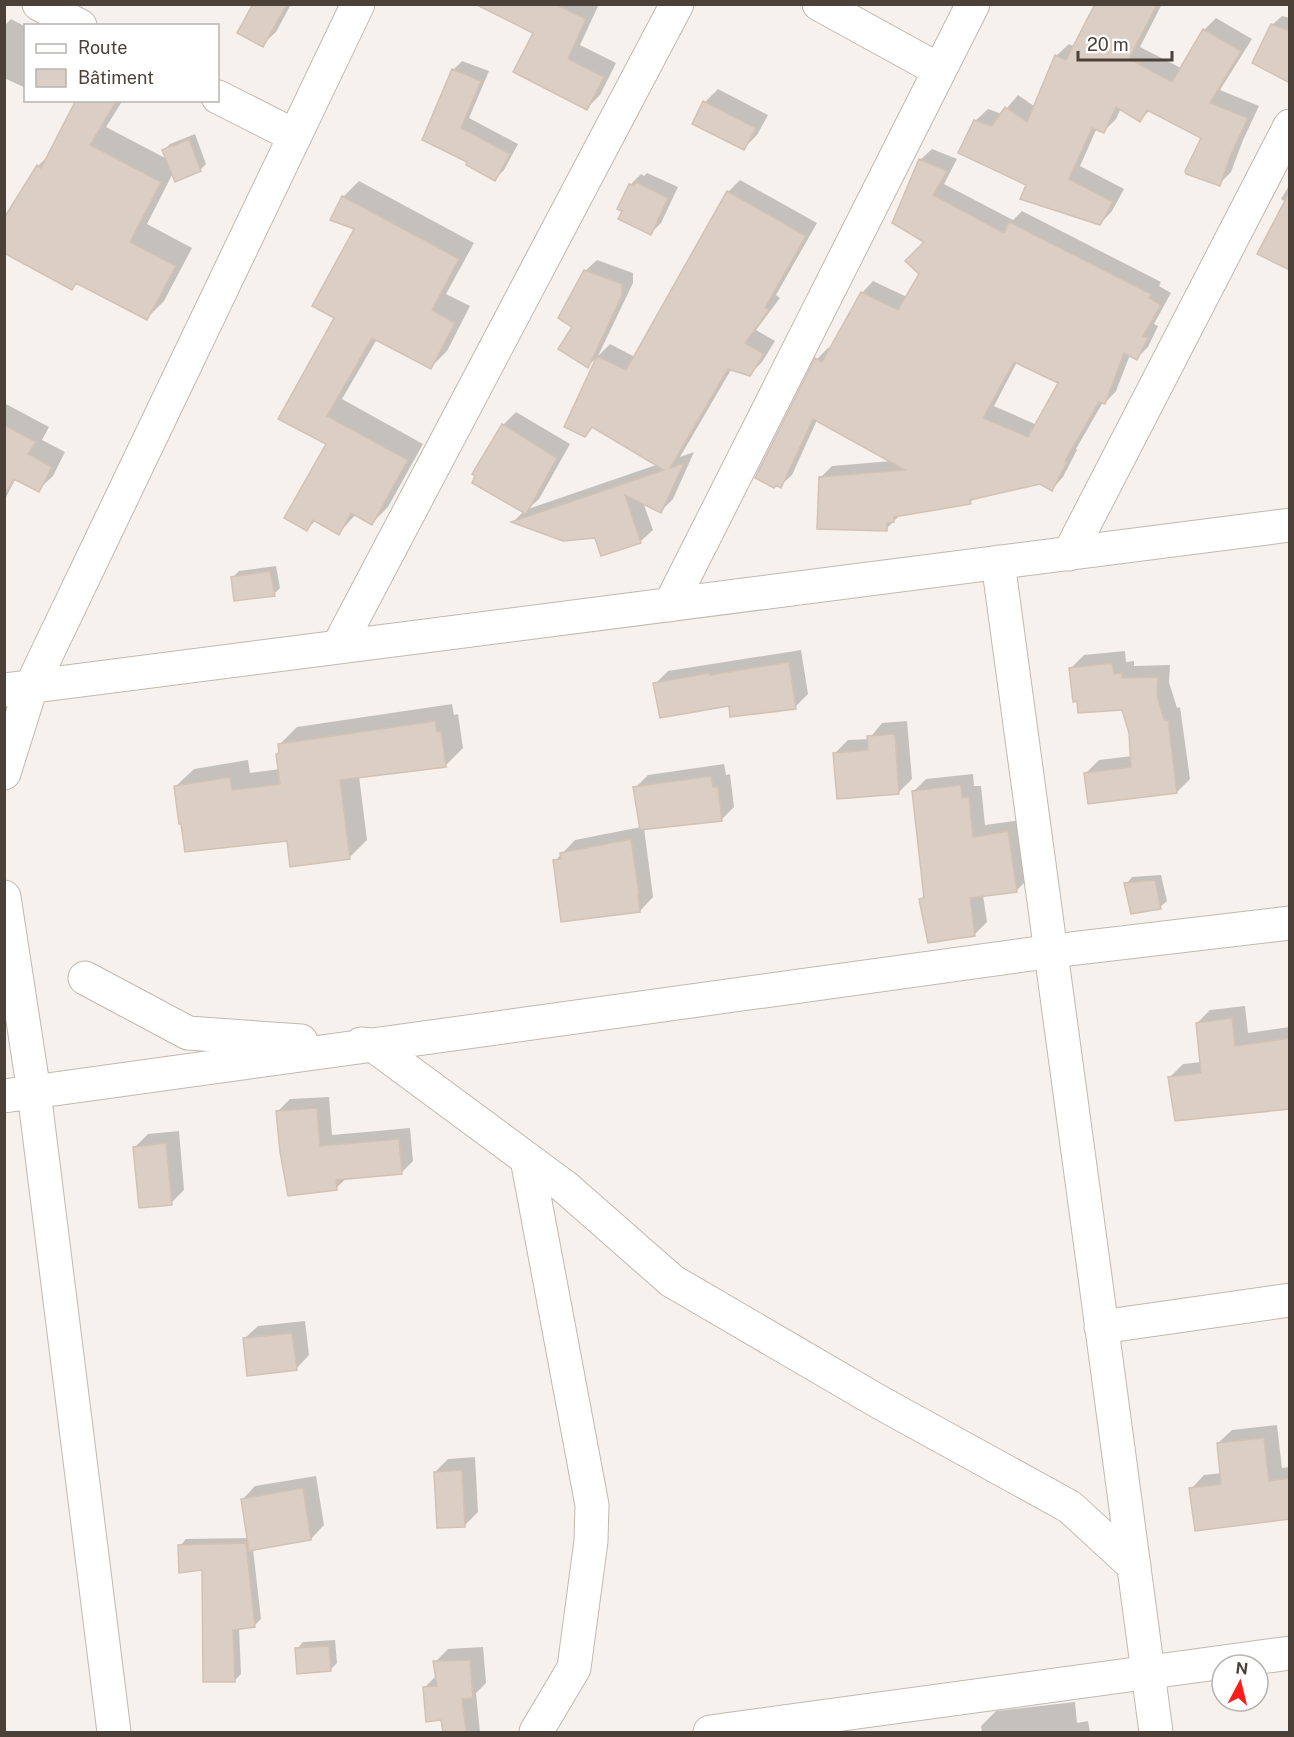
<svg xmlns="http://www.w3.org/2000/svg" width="1294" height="1737" font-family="'Public Sans',sans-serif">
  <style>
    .shadow { fill: #0003; fill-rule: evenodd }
    .building { fill: #dbcec4; stroke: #d3c2b3; stroke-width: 1.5; fill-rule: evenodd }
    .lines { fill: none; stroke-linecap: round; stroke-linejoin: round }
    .street-casing { stroke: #c2b8ae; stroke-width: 35 }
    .street { stroke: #fff; stroke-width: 33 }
  </style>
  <rect width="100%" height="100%" fill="#f6f1ec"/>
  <path class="shadow" d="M255 4H291L276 32 262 45Z
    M510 4H599L580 45 616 63 600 95 587 108 535 32Z
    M1097 4H1162L1140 47 1181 68 1204 30 1216 18 1252 39 1220 90 1259 106 1243 140 1231 172 1219 184 1203 137 1150 110 1140 120 1121 108 1116 119 1104 131 1097 128 1080 166 1124 189 1112 211 1100 224 1028 185 975 121 988 109 1002 114 1018 95 1034 106 1056 56 1069 44 1075 47Z
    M1282 16 1290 18V81L1272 25Z
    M11 19 26 27V88L4 78V26Z
    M462 61 489 71 469 118 518 144 504 170 495 179 470 161 424 139 453 70Z
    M718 89 768 115 757 135 743 149 705 102Z
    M78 100H123L106 127 167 159 164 150 170 144 195 134 206 164 200 170 173 173 147 224 192 248 164 301 146 319 77 282 71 288 38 166 50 154Z
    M932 149 957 159 944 184 1013 220 1022 211 1161 282 1159 286 1171 293 1154 324 1158 326 1148 347 1137 358 1130 355 1116 391 1105 403 1103 402 1076 449 1077 450 1063 477 1052 489 1040 483 975 498 970 502 901 514 886 529 820 478 832 466 892 461 817 420 792 475 780 486 817 359 828 348 831 349 862 293 873 281 907 297 920 273 926 242 920 160ZM1017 362 1060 383 1037 425 994 406Z
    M647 173 678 187 661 223 651 233 630 185 641 174 644 176Z
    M740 180 817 223 776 295 780 298 756 330 775 341 762 362 750 374 732 368 680 457 694 452 673 499 661 511 643 502 653 530 640 542 596 537 514 521 524 511 503 425 516 412 570 444 539 499 528 509 659 464 594 426 585 435 566 426 598 356 588 366 574 326 585 271 597 260 633 273V283L598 356 610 344 635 357 728 192Z
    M359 181 474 243 446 294 470 306 447 351 431 367 377 339 342 399 423 444 388 507 372 523 356 514 339 533 316 520 307 529 328 443 280 418 336 317 356 228 343 197Z
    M1290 184V268L1286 202 1281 199Z
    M4 403 49 427 42 440 65 452 53 476 38 490 16 478 4 501Z
    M276 566 280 588 274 594 233 577 239 571Z
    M801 650 808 694 795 707 730 704 655 684 668 671Z
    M1125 651 1126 662 1134 661V666L1170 665 1169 682 1177 708 1180 707 1190 779 1177 792 1086 773 1099 760 1132 756 1131 733 1123 709 1071 668 1084 655Z
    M452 704 454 715 458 714 463 748 445 766 359 776 367 840 349 858 288 839 176 786 194 769 248 760 250 773 280 769 279 745 297 727Z
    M907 721 912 779 898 793 835 753 848 740 869 739 882 723Z
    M724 764 726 775 730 774 734 807 721 820 644 828 653 897 640 911 555 861 575 840 641 827 635 788 648 775Z
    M973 774 974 786H981L985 825 1021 820 1029 878 1016 891 983 895 987 922 975 934 920 900 925 895 914 791 926 779Z
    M1161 875 1167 901 1160 907 1126 884 1132 877Z
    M1245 1006 1248 1033 1290 1027V1108L1170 1077 1183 1064 1201 1062 1197 1023 1210 1010Z
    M329 1097 332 1135 410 1128 413 1161 401 1173 347 1178 336 1188 278 1111 290 1099Z
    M179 1131 184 1190 171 1203 135 1147 148 1134Z
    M305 1321 309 1355 296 1369 244 1339 258 1326Z
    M1277 1425 1282 1468 1290 1467V1520L1289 1518 1191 1489 1204 1475 1222 1473 1218 1443 1232 1430Z
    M475 1457 478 1512 464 1526 435 1472 448 1459Z
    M316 1476 324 1525 311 1539 253 1549 261 1619 254 1626 239 1628 241 1674 235 1680 204 1568 180 1546 186 1539 249 1538 242 1500 255 1486Z
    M335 1640 337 1663 330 1670 297 1649 303 1642Z
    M483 1647 486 1683 476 1693 480 1732H444L442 1719 424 1688 437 1675 435 1662 448 1649Z
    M1075 1702 1077 1723 1088 1721 1090 1732H982L981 1726 996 1711Z"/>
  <path class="building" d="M253 4H287L263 47 237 33Z
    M475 4H555L586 19 568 59 604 77 587 110 513 72 533 33Z
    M1095 4H1157L1129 59 1172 82 1203 29 1241 51 1210 103 1248 118 1231 154 1220 186 1186 174 1185 171 1201 138 1147 110 1140 122 1116 107 1104 133 1092 128 1069 179 1113 202 1100 225 1020 199 1026 185 958 153 974 120 992 126 1005 107 1027 122 1055 55 1066 60Z
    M1271 24 1290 31V83L1252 63Z
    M452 69 481 81 461 128 510 154 495 181 466 165 467 162 422 140Z
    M76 100H117L90 145 161 182 130 242 176 266 147 320 76 283 72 290 4 253V218L37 165 41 168Z
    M703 101 756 128 744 150 692 124Z
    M189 139 201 171 175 182 162 150Z
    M919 159 947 171 933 195 1004 233 1009 222 1151 294 1149 298 1161 305 1143 336 1148 338 1137 360 1124 353 1105 404 1099 402 1065 461 1067 462 1052 491 1040 484 970 500 971 504 894 517V522L887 523V531L817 529 819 477 905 470 813 419 781 488 776 485 774 488 755 478 815 358 822 362 861 292 898 310 919 274 905 261 924 242 892 223ZM1014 362 1058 383 1028 437 983 418Z
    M636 182 668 198 651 235 618 219 622 211 617 209 629 184 634 186Z
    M727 191 806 236 765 308 769 310 745 343 764 354 750 376 728 369 670 468 684 463 661 513 625 495 641 543 601 556 595 538 563 541 511 522 664 470 592 427 585 437 564 427 597 356 626 370Z
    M1290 191V270L1257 254Z
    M342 196 459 259 432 310 455 323 431 369 372 338 327 416 408 460 372 525 351 513 339 535 313 520 307 531 284 518 326 444 278 419 334 318 312 306 354 229 330 220Z
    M584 270 622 284V295L588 368 558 349 572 327 558 318Z
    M502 424 557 458 526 514 472 483 475 476 472 474Z
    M4 425 36 442 28 454 52 467 39 492 14 479 4 496Z
    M270 571 275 596 234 601 231 577Z
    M789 662 796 709 730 717 729 706 660 718 653 683 710 673V675Z
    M1112 663 1114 674 1122 673V678L1158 677 1157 695 1164 720H1168L1177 793 1088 804 1084 773 1131 767 1129 733 1122 710 1078 713 1077 701 1073 702 1069 668Z
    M435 721 437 732 441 731 446 767 340 780 350 859 290 867 287 841 185 852 181 824H179L174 786 230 777 232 790 280 784 276 754 279 753 278 744Z
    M895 734 899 794 837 799 833 753 868 750 867 736Z
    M711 776 713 787H718L722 821 640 830 633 787Z
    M961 785 962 798 969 797 973 837 1008 831 1017 892 970 898 975 936 928 943 919 899 924 898 912 791Z
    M631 839 639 894H638L640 912 561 922 553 860 561 859 560 853Z
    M1155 880 1161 909 1131 914 1124 883Z
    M1232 1018 1235 1046 1290 1038V1109L1175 1121 1168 1077 1201 1073 1196 1023Z
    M317 1108 320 1146 399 1139 402 1174 336 1180 337 1190 288 1196 280 1152 276 1111Z
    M166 1143 172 1205 139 1208 133 1147Z
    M292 1333 297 1370 247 1376 243 1338Z
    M1264 1438 1269 1481 1290 1478V1519L1195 1531 1189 1488 1221 1484 1217 1443Z
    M462 1470 465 1527 437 1528 434 1472Z
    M303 1488 311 1540 249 1551 241 1499Z
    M246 1543 255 1627 233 1630 235 1682H203L202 1570 179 1573 178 1545Z
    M329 1646 331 1671 297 1674 295 1648Z
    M470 1660 473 1698 462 1699 466 1732H443L441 1720 426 1722 423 1687 437 1686 433 1661Z"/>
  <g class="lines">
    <defs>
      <path id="street" d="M39 4 80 26
        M819 4 939 70
        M218 97 295 136
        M1069 554 1290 126
        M998 562C1053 952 1103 1342 1156 1732
        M670 605 973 4
        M338 647 677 4
        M4 690 1290 525
        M4 773 31 687 358 4
        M4 897 34 1092 114 1732
        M85 978 188 1033 301 1041
        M361 1044 373 1045 565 1187 672 1281 881 1403 1070 1507 1134 1566
        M4 1096 1053 951 1290 923
        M527 1159 592 1505 591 1541 574 1668 536 1732
        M1101 1327 1290 1300
        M710 1732 1290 1653"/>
    </defs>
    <use href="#street" class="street-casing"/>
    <use href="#street" class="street"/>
  </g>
  <rect width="1294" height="1737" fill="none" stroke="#4b4139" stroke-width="12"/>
  <rect x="24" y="24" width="195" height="78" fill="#ffffff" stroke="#b7b3b0" stroke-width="1.5"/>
  <rect x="36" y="44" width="30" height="9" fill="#ffffff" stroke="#b7b3b0" stroke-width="1.5"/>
  <text x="78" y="54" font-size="18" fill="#4b4139">Route</text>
  <rect x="36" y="69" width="30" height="18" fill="#dbcec4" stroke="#b7b3b0" stroke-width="1.5"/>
  <text x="78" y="84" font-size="18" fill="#4b4139">Bâtiment</text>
  <g transform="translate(1240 1683) rotate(7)"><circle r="28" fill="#ffffff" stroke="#b7b3b0" stroke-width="1.5"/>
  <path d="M0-4.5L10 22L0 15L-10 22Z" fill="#fd1d1b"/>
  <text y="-9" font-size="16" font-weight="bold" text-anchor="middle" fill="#4b4139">N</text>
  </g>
  <path d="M1078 51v9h94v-9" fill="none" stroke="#4b4139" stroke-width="3"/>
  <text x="1087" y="51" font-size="18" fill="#4b4139" stroke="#ffffff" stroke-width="4.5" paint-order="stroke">20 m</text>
</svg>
